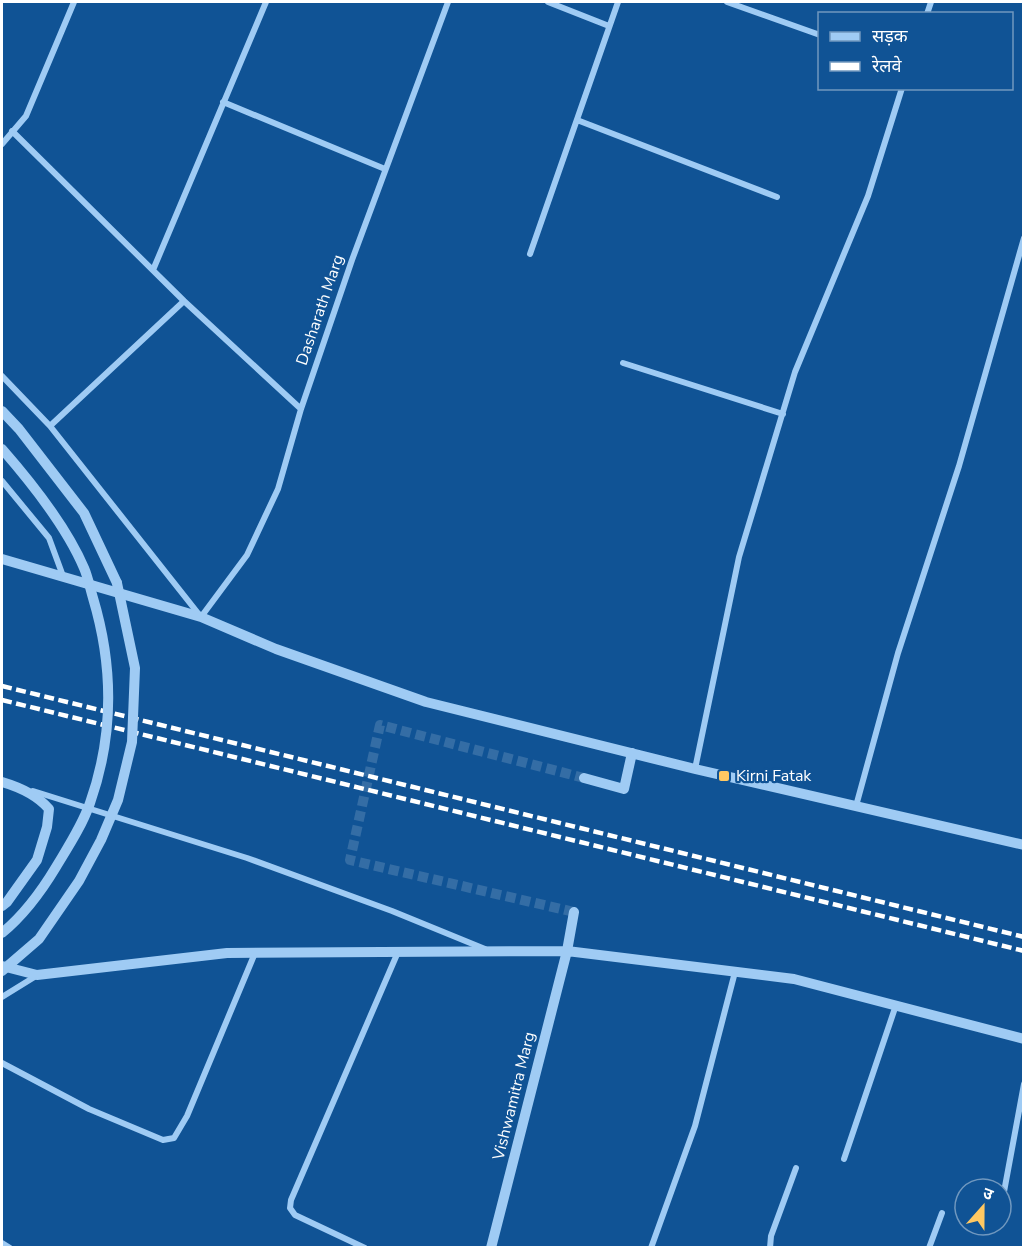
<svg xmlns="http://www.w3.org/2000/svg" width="1025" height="1249" font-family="'Nunito Sans','Noto Sans Devanagari',sans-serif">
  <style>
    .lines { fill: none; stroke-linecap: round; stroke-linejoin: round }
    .tertiary-tunnel { stroke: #346da5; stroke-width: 10; stroke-dasharray: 10 5; stroke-linecap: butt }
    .minor { stroke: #9fcbf4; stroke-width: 6 }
    .tertiary { stroke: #9fcbf4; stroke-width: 10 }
    .rail { stroke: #fff; stroke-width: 4.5; stroke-dasharray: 10 4.5; stroke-linecap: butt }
    .tertiary-bridge { stroke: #9fcbf4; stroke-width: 10 }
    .poi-dot { fill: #ffc862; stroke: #105395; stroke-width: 2 }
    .labels { text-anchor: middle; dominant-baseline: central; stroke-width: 4.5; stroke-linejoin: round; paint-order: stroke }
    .street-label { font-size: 16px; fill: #fff; stroke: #105395 }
    .poi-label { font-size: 16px; fill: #fff; stroke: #105395; text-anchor: start }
  </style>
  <rect width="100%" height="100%" fill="#105395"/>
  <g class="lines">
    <path class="tertiary-tunnel" d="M574 912 350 860 380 725 584 778"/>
    <path class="minor" d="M548 2 609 26
      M727 2 820 35
      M927 14 931 2
      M223 102 385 169
      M577 120 777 197
      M12 131 184 301 301 409
      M2 144 26 116 74 2
      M530 254 618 2
      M153 270 266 2
      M623 363 783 414
      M2 376 50 426 201 617 247 555 278 489 301 409 352 260 448 2
      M50 426 184 301
      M2 481 49 538 63 576
      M695 769 739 557 795 372 868 196 902 88
      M33 791 247 858 392 911 485 949
      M856 806 898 653 959 466 1024 238
      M2 997 36 976
      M2 1063 89 1109 163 1140 174 1138 187 1116 255 953
      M844 1159 896 1005
      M1001 1208 1024 1084
      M2 1243 10 1248
      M365 1248 295 1215 290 1208 291 1200 398 952
      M651 1248 695 1126 735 972
      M770 1248 771 1236 796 1168
      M929 1248 942 1213"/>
    <path class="tertiary" d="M2 411 19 429 84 513 117 583
      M2 559 201 617 276 649 426 702 695 769 1024 845
      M584 778 624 789 632 753
      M2 782C19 787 37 795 49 809L47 827 37 860 7 902 2 906
      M2 966 37 975 227 953 567 951 794 979 1024 1039
      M491 1248 567 951 574 912"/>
    <path class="rail" d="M2 686 1024 937
      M2 700 1024 951"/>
    <path class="tertiary-bridge" d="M2 449C30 481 67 528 84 568 88 577 90 588 93 598 114 668 114 735 90 803 82 826 68 847 56 867 41 892 24 915 2 933
      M2 971 39 939 79 881 101 840 118 800 132 742 135 668 117 583"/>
  </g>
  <rect class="poi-dot" x="718" y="770" width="12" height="12" rx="3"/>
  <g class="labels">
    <g class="street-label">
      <text transform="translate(320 310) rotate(-71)">Dasharath Marg</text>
      <text transform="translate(514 1096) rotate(-76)">Vishwamitra Marg</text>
    </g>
    <g class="poi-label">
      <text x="736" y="776">Kirni Fatak</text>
    </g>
  </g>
  <rect width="1025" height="1249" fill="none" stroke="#ffffff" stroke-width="6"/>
  <rect x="818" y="12" width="195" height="78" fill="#105395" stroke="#7098bf" stroke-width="1.5"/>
  <rect x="830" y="32" width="30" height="9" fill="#9fcbf4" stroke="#7098bf" stroke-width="1.5"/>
  <text x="872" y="42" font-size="18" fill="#ffffff">सड़क</text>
  <rect x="830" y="62" width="30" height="9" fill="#ffffff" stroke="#7098bf" stroke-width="1.5"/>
  <text x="872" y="72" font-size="18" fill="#ffffff">रेलवे</text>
  <g transform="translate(983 1207) rotate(21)"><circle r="28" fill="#105395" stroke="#7098bf" stroke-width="1.5"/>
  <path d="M0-4.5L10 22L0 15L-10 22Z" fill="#ffc862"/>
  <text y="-9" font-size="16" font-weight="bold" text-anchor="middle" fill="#ffffff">उ</text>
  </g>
</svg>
